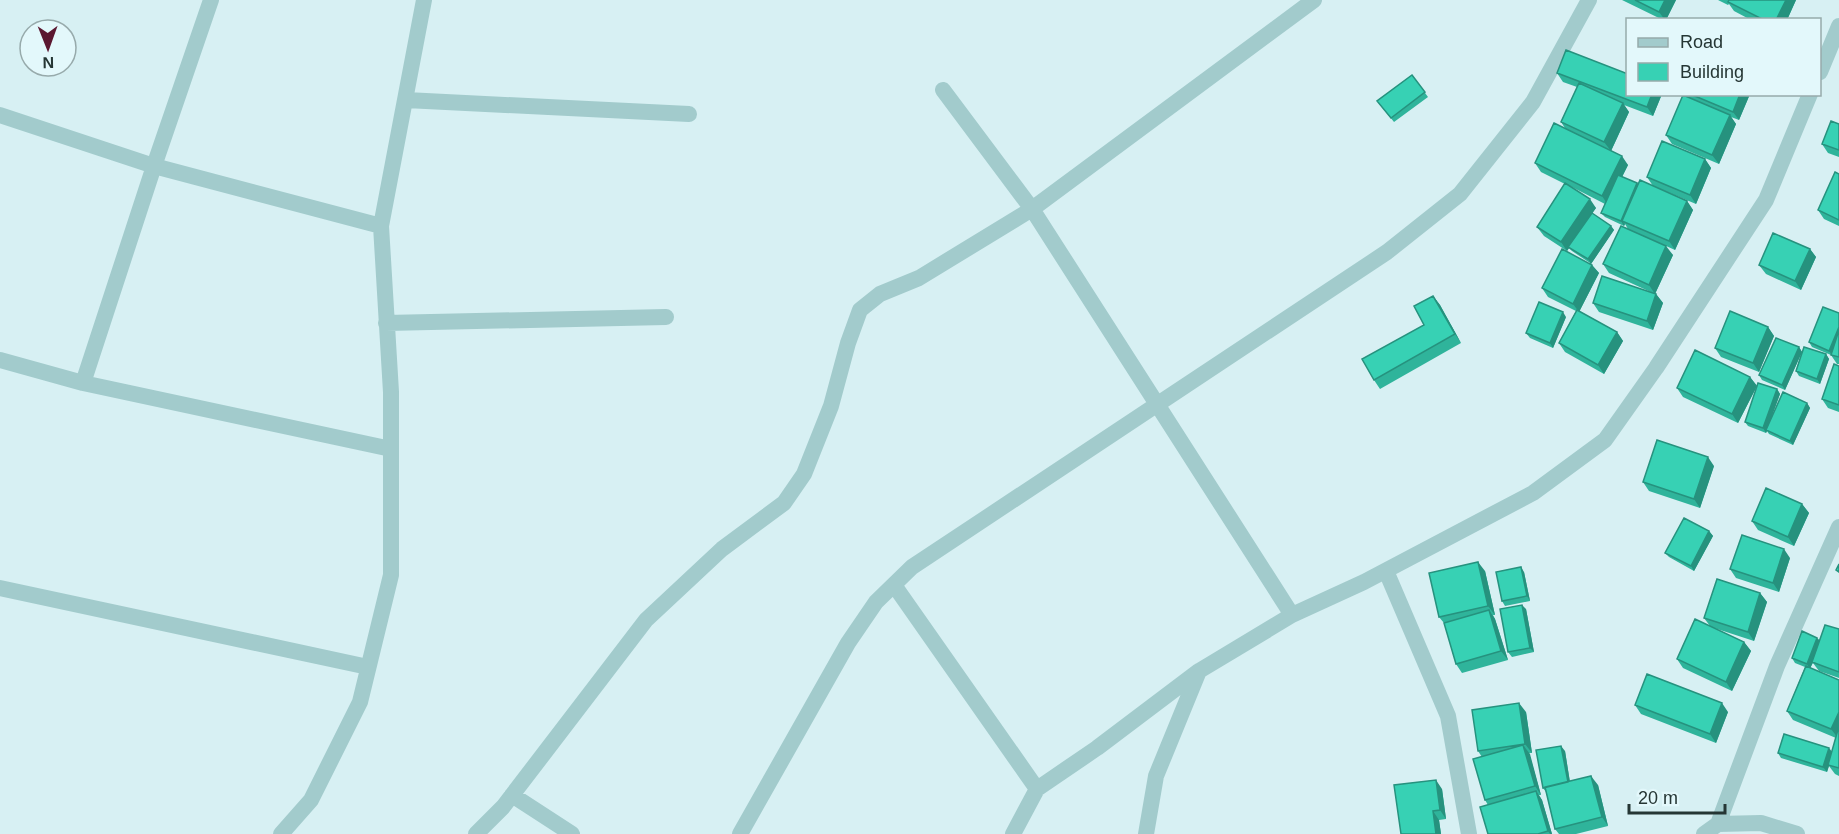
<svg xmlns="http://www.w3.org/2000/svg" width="1839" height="834" font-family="Arial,sans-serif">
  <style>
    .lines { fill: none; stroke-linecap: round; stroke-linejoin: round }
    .minor { stroke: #a2cbcc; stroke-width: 16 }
    .wall { fill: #2fb49b }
    .shaded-wall { fill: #26927e }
    .building { fill: #37d1b4; stroke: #26927e; stroke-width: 1.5 }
  </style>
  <rect width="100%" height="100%" fill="#d7f0f3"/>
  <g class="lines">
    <path class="minor" d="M1820 72 1839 26
      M943 90 1032 209 1292 615
      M406 100 689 114
      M0 115 154 166 381 226
      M386 323 666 317
      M0 360 83 383 391 449
      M83 383 154 166 211 0
      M1386 571 1448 716 1469 834
      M894 585 1037 789
      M0 588 368 667
      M512 795 572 834
      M1718 824 1777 666 1839 527
      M281 834 311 800 360 702 391 575V392L381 226 424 0
      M476 834 503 807 646 620 722 549 784 503 804 474 831 406 848 343 860 310 880 294 919 278 1032 209 1314 0
      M740 834 848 643 876 602 912 567 1387 252 1460 194 1533 102 1589 0
      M1013 834 1037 789 1097 748 1199 671 1292 615 1364 582 1533 493 1605 440 1656 368 1766 200 1810 94
      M1146 834 1156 776 1199 671
      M1704 834 1718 824 1761 823 1797 834"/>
  </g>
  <path class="wall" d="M1622 0H1676L1666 20H1663Z
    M1718 0H1796L1787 20H1751L1734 11 1729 4 1728 5Z
    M1557 73 1662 94 1653 116 1624 105 1629 112 1611 151 1628 165 1622 177 1638 185 1687 201 1693 210 1675 250 1646 237 1673 255 1655 294 1609 273 1603 264 1628 229 1625 224 1624 226 1605 217 1601 213 1605 204 1568 185 1596 208 1592 213 1611 226 1614 230 1591 264 1599 273 1579 312 1617 332 1623 341 1604 374 1565 352 1559 343 1576 311 1548 297 1542 288 1590 263 1572 251 1569 248 1567 251 1544 236 1537 227 1565 184 1541 172 1535 163 1565 128 1561 122 1577 87 1563 82Z
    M1412 75 1428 97 1394 122 1377 101Z
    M1687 94H1750L1739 120 1731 117 1736 124 1719 164 1672 144 1666 135 1689 98Z
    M1839 124V157L1828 153 1822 144Z
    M1705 159 1711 168 1696 204 1653 186 1647 177Z
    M1839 174V226L1824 219 1818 210Z
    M1810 249 1816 257 1801 290 1766 274 1759 265Z
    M1656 294 1663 303 1653 330 1599 312 1593 303Z
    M1433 296 1440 305 1461 343 1380 389 1374 380 1424 325Z
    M1839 313V364H1837L1831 355 1812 347 1809 342Z
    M1566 317 1553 348 1530 338 1526 333Z
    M1768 327 1774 336 1759 372 1721 357 1715 348Z
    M1799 347 1802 352 1826 354 1829 359 1820 384 1799 376 1796 371 1801 354 1785 390 1762 380 1759 375Z
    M1839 366V412L1828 408 1822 399Z
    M1750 377 1757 386 1738 423 1683 397 1677 388Z
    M1777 389 1780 394 1772 415 1807 403 1810 408 1793 445 1769 434 1767 431 1766 433 1748 426 1745 422Z
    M1714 466 1700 508 1649 491 1643 482Z
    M1802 504 1809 513 1794 546 1758 530 1752 521Z
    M1709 531 1713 536 1694 571 1669 557 1665 553Z
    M1790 558 1779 592 1736 578 1730 569Z
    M1485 571 1495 615H1493L1495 619 1508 660 1462 673 1456 664 1444 623 1439 617Z
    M1524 572 1530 601 1505 606 1502 601Z
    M1760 593 1767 602 1754 641 1714 628 1744 642 1751 651 1732 691 1683 668 1677 659 1710 626 1704 618Z
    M1526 609 1534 652 1512 657 1508 652Z
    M1839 629V678L1819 671 1813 663 1810 668 1839 680V776L1835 774 1829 766 1827 772 1781 758 1778 753 1832 752 1836 738 1793 720 1787 711 1805 667 1795 663 1792 658 1817 638 1820 641Z
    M1635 705 1728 712 1716 743 1641 714Z
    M1526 712 1532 753H1529L1541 795H1539L1542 800 1552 834H1488V805L1485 800 1482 757 1478 751Z
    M1565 751 1570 782 1598 785 1608 826 1576 834H1559L1555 829 1546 792 1543 788Z
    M1442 789 1446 819 1439 820 1441 834H1401Z"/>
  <path class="shaded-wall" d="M1665 0H1676L1666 20H1665L1659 12Z
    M1786 0H1796L1787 20H1776Z
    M1652 94H1662L1653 116 1647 107Z
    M1740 94H1750L1739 120 1733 112Z
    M1623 103 1629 112 1611 151 1604 142Z
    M1730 115 1736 124 1719 164 1712 155Z
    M1622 156 1628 165 1608 205 1602 196Z
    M1705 159 1711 168 1696 204 1690 195Z
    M1637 183 1641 188 1622 221 1625 224 1624 226 1621 221Z
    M1590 199 1596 208 1567 251 1561 242Z
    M1687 201 1693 210 1675 250 1669 241Z
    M1611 226 1614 230 1591 264 1588 259Z
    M1666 246 1673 255 1655 294 1649 285Z
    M1810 249 1816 257 1801 290 1795 281Z
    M1592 265 1599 273 1579 312 1573 304Z
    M1656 294 1663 303 1653 330 1647 321Z
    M1433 296 1440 305 1461 343 1455 334Z
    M1563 312 1566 317 1553 348 1550 343Z
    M1768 327 1774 336 1759 372 1753 363Z
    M1839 327V339L1832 355 1829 351Z
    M1617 332 1623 341 1604 374 1598 365Z
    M1799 347 1802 352 1785 390 1782 385Z
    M1826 354 1829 359 1820 384 1817 379Z
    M1750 377 1757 386 1738 423 1732 414Z
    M1777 389 1780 394 1767 430H1766L1767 431 1766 433 1763 428Z
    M1807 403 1810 408 1793 445 1790 441Z
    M1708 457 1714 466 1700 508 1694 499Z
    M1802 504 1809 513 1794 546 1788 537Z
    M1709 531 1713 536 1694 571 1691 566Z
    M1784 549 1790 558 1779 592 1773 583Z
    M1478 562 1485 571 1495 615 1488 606Z
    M1521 567 1524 572 1530 601 1527 596Z
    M1760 593 1767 602 1754 641 1748 632Z
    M1522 605 1526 609 1534 652 1530 648Z
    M1489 610 1495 619 1508 660 1501 651Z
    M1817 638 1821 642 1810 669 1807 664Z
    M1744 642 1751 651 1732 691 1726 682Z
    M1519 703 1526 712 1532 753 1525 744Z
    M1722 703 1728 712 1716 743 1710 734Z
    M1839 712V735L1838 738 1831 729Z
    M1523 745 1530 754 1541 795 1535 786Z
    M1561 746 1565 751 1571 789 1568 784Z
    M1829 748 1833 753 1827 772 1823 767Z
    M1591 776 1598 785 1608 826 1602 817Z
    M1436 780 1442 789 1446 819 1440 810Z
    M1536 791 1542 800 1552 834H1550L1548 831Z
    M1433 811 1439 820 1441 834H1436Z"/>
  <path class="building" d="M1635 0H1665L1659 12Z
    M1729 0H1786L1776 20H1764L1728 2Z
    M1566 50 1628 74V94H1652L1647 107 1557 73Z
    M1412 75 1425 92 1391 118 1377 101Z
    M1579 83 1623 103 1604 142 1561 122Z
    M1690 94H1740L1733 112Z
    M1683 95 1730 115 1712 155 1666 135Z
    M1831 121 1839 124V150L1822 144Z
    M1554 123 1622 156 1602 196 1535 163Z
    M1662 141 1705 159 1690 195 1647 177Z
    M1835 172 1839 174V220L1818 210Z
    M1618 175 1637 183 1621 221 1601 213Z
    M1640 180 1687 201 1669 241 1622 221Z
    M1565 183 1590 199 1561 242 1537 227Z
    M1592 213 1611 226 1588 259 1568 247Z
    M1621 226 1666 246 1649 285 1603 264Z
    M1773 233 1810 249 1795 281 1759 265Z
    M1562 249 1592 265 1573 304 1542 288Z
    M1602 276 1656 294 1647 321 1593 303Z
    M1433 296 1455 334 1374 380 1362 359 1424 325 1414 306Z
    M1539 302 1563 312 1550 343 1526 333Z
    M1823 307 1839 313V327L1829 351 1809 342Z
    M1577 310 1617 332 1598 365 1559 343Z
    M1730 311 1768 327 1753 363 1715 348Z
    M1839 330V357L1831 355Z
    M1776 338 1799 347 1782 385 1759 375Z
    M1804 347 1826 354 1817 379 1796 371Z
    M1695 350 1750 377 1732 414 1677 388Z
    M1834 364 1839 366V405L1822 399Z
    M1758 383 1777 389 1763 428 1745 422Z
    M1783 392 1807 403 1790 441 1766 430Z
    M1657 440 1708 457 1694 499 1643 482Z
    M1766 488 1802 504 1788 537 1752 521Z
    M1684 518 1709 531 1691 566 1665 553Z
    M1742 535 1784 549 1773 583 1730 569Z
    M1478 562 1488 606 1439 617 1429 573Z
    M1839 564V572L1836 570Z
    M1521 567 1527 596 1502 601 1496 572Z
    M1717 579 1760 593 1748 632 1704 618Z
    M1522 605 1530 648 1508 652 1500 609Z
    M1489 610 1501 651 1456 664 1444 623Z
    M1695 619 1744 642 1726 682 1677 659Z
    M1825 625 1839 629V672L1812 662Z
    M1802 631 1817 638 1807 664 1792 658Z
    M1806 666 1839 680V712L1831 729 1787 711Z
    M1647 674 1722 703 1710 734 1635 705Z
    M1519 703 1525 744 1478 751 1472 710Z
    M1839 726V768L1828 765Z
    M1784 734 1829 748 1823 767 1778 753Z
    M1523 745 1535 786 1485 800 1473 759Z
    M1561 746 1568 782 1543 788 1536 750Z
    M1591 776 1602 817 1555 829 1545 787Z
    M1436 780 1440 810 1433 811 1436 834H1401L1394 785Z
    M1536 791 1548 831 1538 834H1488L1480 807Z"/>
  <rect x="1626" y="18" width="195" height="78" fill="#e3f8fb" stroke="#97aaab" stroke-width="1.5"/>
  <rect x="1638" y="38" width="30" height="9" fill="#a2cbcc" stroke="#97aaab" stroke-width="1.5"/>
  <text x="1680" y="48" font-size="18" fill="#253634">Road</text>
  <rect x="1638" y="63" width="30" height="18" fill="#37d1b4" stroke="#97aaab" stroke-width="1.5"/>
  <text x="1680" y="78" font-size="18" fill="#253634">Building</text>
  <g transform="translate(48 48) rotate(179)"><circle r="28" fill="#e3f8fb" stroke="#97aaab" stroke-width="1.5"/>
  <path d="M0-4.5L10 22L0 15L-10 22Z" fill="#5b1730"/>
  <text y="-9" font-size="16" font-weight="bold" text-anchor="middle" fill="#253634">N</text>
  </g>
  <path d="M1629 804v9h96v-9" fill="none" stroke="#253634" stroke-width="3"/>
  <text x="1638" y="804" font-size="18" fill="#253634" stroke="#e3f8fb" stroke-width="4.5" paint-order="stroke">20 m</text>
</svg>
